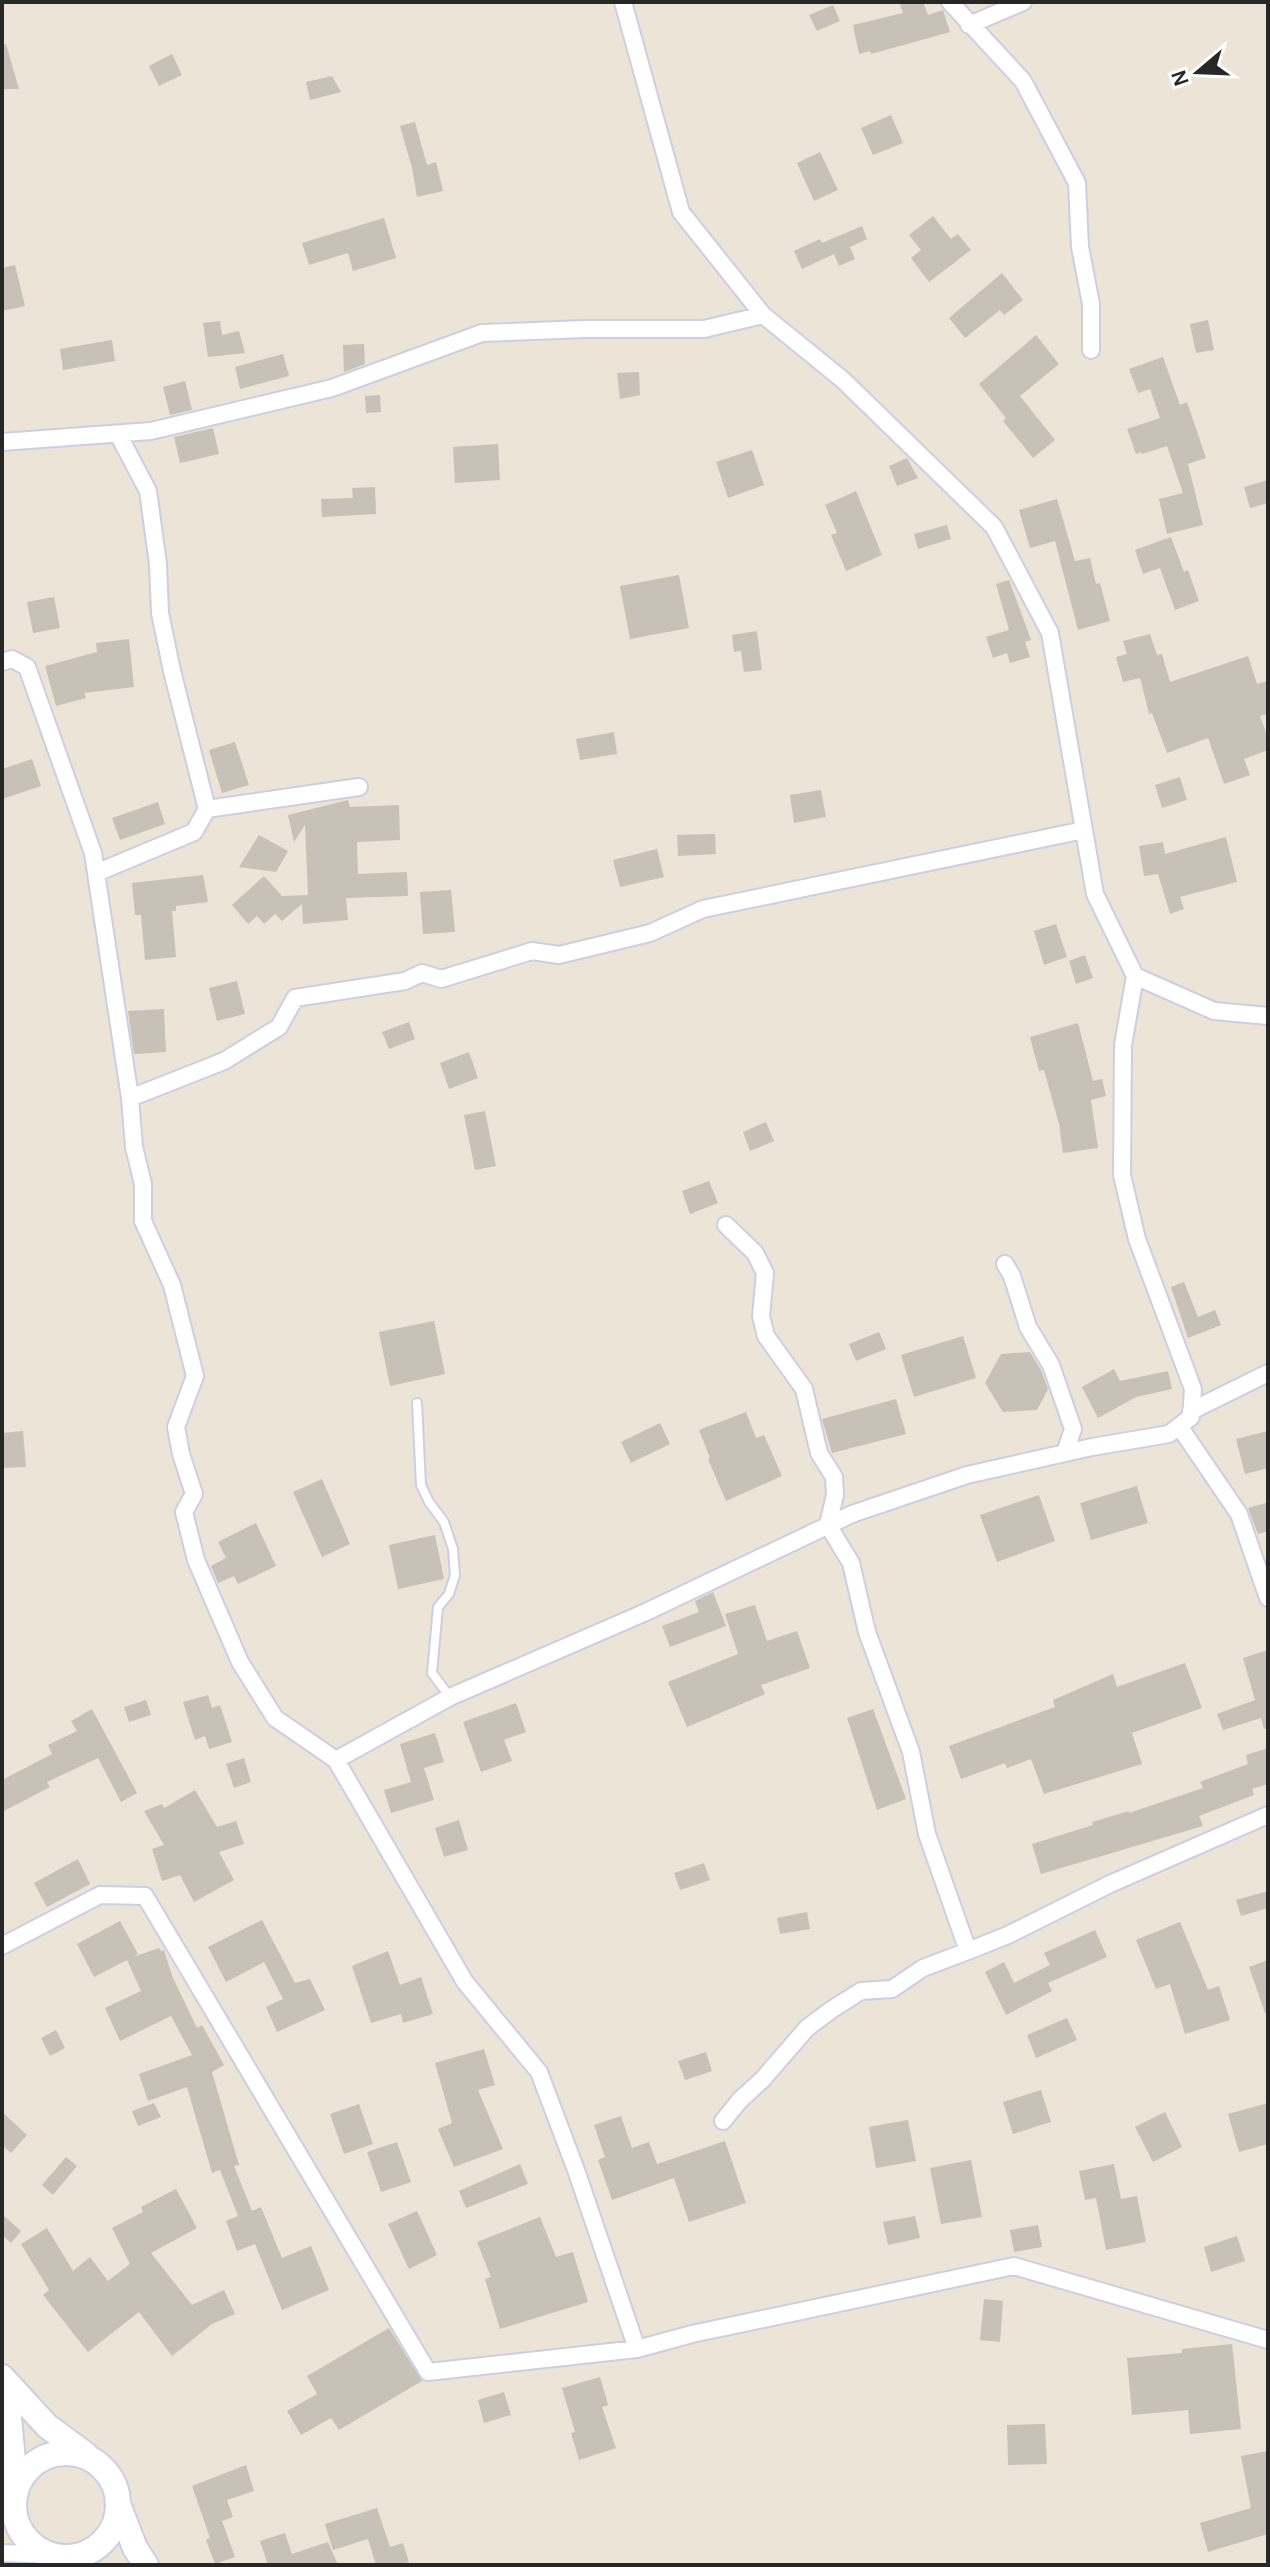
<svg xmlns="http://www.w3.org/2000/svg" width="1270" height="2567" font-family="Karla,sans-serif">
  <style>
    .building { fill: #c7c1b7 }
    .lines { fill: none; stroke-linecap: round; stroke-linejoin: round }
    .service-casing { stroke: #cccfe3; stroke-width: 12 }
    .minor-casing { stroke: #cccfe3; stroke-width: 20 }
    .secondary-casing { stroke: #cccfe3; stroke-width: 28 }
    .service { stroke: #fff; stroke-width: 8 }
    .minor { stroke: #fff; stroke-width: 16 }
    .secondary { stroke: #fff; stroke-width: 24 }
  </style>
  <rect width="100%" height="100%" fill="#ece4d6"/>
  <path class="building" d="M899 2H923L928 15 943 10 950 32 871 54 870 51 859 54 853 25 903 13Z
    M833 5 840 21 817 31 809 15Z
    M6 44 19 89H2V45Z
    M172 54 182 75 159 86 149 66Z
    M332 76 341 92 310 100 306 82Z
    M891 115 903 143 873 155 861 128Z
    M415 122 427 165 436 162 443 191 417 197 412 168 400 126Z
    M820 152 838 190 814 201 797 163Z
    M933 216 951 239 958 234 971 250 929 282 911 258 921 250 909 235Z
    M384 218 396 258 353 271 348 253 309 265 302 243Z
    M862 226 867 239 850 247 855 259 839 266 834 254 802 269 794 251 820 239 822 243Z
    M15 265 25 306 2 311V268Z
    M1002 273 1023 300 1004 315 1000 310 965 338 949 318Z
    M1208 320 1214 350 1196 353 1190 324Z
    M220 321 222 335 239 331 245 353 208 357 203 323Z
    M1036 335 1059 364 1020 396 1055 440 1033 458 1003 421 1006 418 979 384Z
    M112 340 115 361 63 370 60 349Z
    M364 344 365 364 344 372 343 345Z
    M283 354 289 376 240 389 235 367Z
    M1163 357 1180 405 1187 402 1206 458 1188 464 1203 525 1167 534 1159 499 1183 493 1167 446 1142 454 1141 452 1136 454 1127 429 1160 418 1150 389 1138 393 1129 369Z
    M639 372 640 395 620 399 617 373Z
    M185 381 192 410 170 415 163 387Z
    M380 395 381 412 366 413 365 396Z
    M213 428 219 454 180 463 174 437Z
    M498 444 500 480 455 483 453 447Z
    M752 450 764 485 728 498 716 462Z
    M907 458 918 478 897 486 889 466Z
    M1268 480V503L1250 508 1244 487Z
    M375 487 376 514 322 517 321 499 353 498 352 488Z
    M856 491 882 555 846 571 831 535 837 533 825 505Z
    M1057 499 1075 561 1090 558 1096 584 1100 583 1110 621 1078 630 1055 541 1030 548 1019 510Z
    M947 525 951 539 918 549 914 534Z
    M1171 537 1184 572 1188 570 1199 601 1175 610 1160 568 1143 574 1135 550Z
    M679 575 689 628 630 639 620 586Z
    M1009 580 1031 640 1025 642 1030 657 1010 663 1007 653 993 658 986 637 1009 630 996 584Z
    M54 597 60 628 33 633 27 602Z
    M757 631 762 670 744 672 741 651 734 652 732 635Z
    M1150 634 1157 655 1162 654 1170 682 1248 656 1257 684 1268 681V714L1260 716 1268 738V750L1244 759 1250 775 1224 784 1208 738 1167 753 1152 713 1149 714 1140 678 1123 682 1116 657 1127 654 1123 641Z
    M129 639 134 687 84 693 86 698 56 706 45 666 97 652 96 643Z
    M614 732 617 754 580 760 576 739Z
    M235 742 249 785 222 793 209 750Z
    M32 759 41 786 2 799V769Z
    M1180 777 1187 800 1162 808 1155 785Z
    M821 790 826 817 794 823 790 795Z
    M348 800 350 807 399 805 400 840 357 842 358 874 407 872 408 896 346 898 348 920 303 924 302 904 282 921 275 914 264 924 257 916 248 924 232 905 264 876 282 896 308 895 305 825 294 842 288 815Z
    M158 802 165 824 120 840 112 818Z
    M715 834 716 854 678 856 677 835Z
    M259 835 288 851 276 872 239 867Z
    M1226 837 1237 882 1180 897 1184 909 1170 914 1158 874 1144 876 1139 846 1163 842 1165 854Z
    M657 849 664 877 620 887 613 860Z
    M203 875 208 902 176 906V911H172L176 957 145 960 141 915H135L132 883Z
    M451 890 455 932 423 934 420 892Z
    M1056 924 1067 957 1044 965 1034 931Z
    M1085 955 1093 978 1076 984 1069 961Z
    M237 981 245 1014 217 1021 209 988Z
    M164 1009 166 1052 134 1054 128 1011Z
    M409 1022 415 1039 389 1049 382 1032Z
    M1078 1023 1093 1081 1102 1079 1106 1096 1091 1100 1098 1148 1063 1153 1059 1124 1044 1070 1039 1071 1030 1037Z
    M469 1052 478 1078 449 1089 440 1063Z
    M485 1111 496 1166 475 1170 464 1115Z
    M766 1122 774 1141 750 1151 743 1132Z
    M709 1181 718 1203 690 1214 682 1191Z
    M1184 1282 1198 1317 1215 1310 1221 1325 1188 1338 1171 1287Z
    M434 1321 445 1374 390 1386 379 1332Z
    M879 1332 886 1349 856 1361 849 1344Z
    M963 1336 976 1378 914 1397 901 1355Z
    M1030 1352 1041 1370 1048 1389 1037 1410 1003 1412 985 1383 1001 1354Z
    M1114 1369 1120 1381 1168 1371 1172 1389 1136 1397 1098 1418 1082 1387Z
    M896 1399 906 1434 832 1453 822 1419Z
    M746 1412 756 1438 764 1435 782 1476 726 1501 708 1459 710 1458 699 1430Z
    M660 1423 670 1444 631 1463 621 1442Z
    M23 1431 26 1467 2 1468V1433Z
    M1268 1431V1468L1245 1474 1236 1439Z
    M322 1479 350 1544 322 1557 293 1492Z
    M1137 1486 1148 1523 1091 1540 1080 1503Z
    M1039 1495 1055 1541 997 1562 980 1515Z
    M1266 1503 1268 1531 1258 1534 1248 1508Z
    M256 1523 276 1566 238 1584 234 1576 218 1583 211 1566 226 1558 218 1542Z
    M435 1535 444 1579 398 1589 389 1545Z
    M713 1592 726 1626 670 1647 662 1626 699 1612 695 1601Z
    M755 1605 767 1641 797 1631 810 1668 761 1685 765 1694 687 1727 668 1682 738 1654 725 1614Z
    M1268 1650V1728L1264 1729 1261 1718 1223 1730 1217 1714 1255 1700 1243 1658Z
    M1185 1663 1202 1708 1132 1733 1142 1764 1044 1794 1031 1759 1007 1768 1005 1763 961 1779 949 1746 1055 1707 1053 1700 1113 1674 1117 1687Z
    M208 1695 212 1708 220 1705 232 1742 209 1749 205 1736 195 1740 183 1702Z
    M146 1700 151 1715 129 1722 124 1707Z
    M516 1703 526 1732 504 1740 512 1761 481 1772 463 1722Z
    M92 1709 137 1793 121 1802 98 1758 47 1782 50 1787 2 1812V1780L52 1754 48 1745 77 1731 71 1721Z
    M873 1709 906 1799 877 1810 847 1718Z
    M435 1733 444 1762 424 1768 434 1800 391 1813 384 1790 411 1782 400 1744Z
    M1268 1748V1784L1252 1789 1254 1795 1199 1816 1203 1826 1041 1874 1032 1844 1093 1825 1092 1822 1129 1811V1813L1203 1788 1200 1782 1248 1764 1246 1755Z
    M244 1758 251 1782 234 1788 226 1764Z
    M195 1790 217 1827 236 1821 244 1844 219 1852 234 1880 194 1902 180 1875 162 1881 152 1849 164 1845 144 1811 162 1804 164 1808Z
    M459 1820 468 1850 444 1857 435 1828Z
    M78 1859 90 1884 47 1907 34 1883Z
    M704 1863 710 1880 680 1890 674 1873Z
    M1268 1891V1908L1241 1916 1236 1900Z
    M807 1912 810 1929 780 1934 777 1918Z
    M262 1920 295 1983 310 1979 325 2010 277 2032 266 2007 283 1999 264 1962 226 1982 208 1947Z
    M120 1921 138 1954 133 1957 159 1948 161 1951 164 1950 172 1976 197 2028 202 2025 224 2065 212 2072 239 2165 234 2166 252 2211 261 2207 282 2258 311 2246 329 2290 282 2310 255 2244 237 2251 226 2221 238 2216 220 2170 212 2173 187 2087 148 2101 139 2074 192 2055 171 2016 120 2041 105 2008 141 1991 127 1960 94 1977 77 1944Z
    M1180 1922 1208 1990 1219 1986 1230 2020 1185 2034 1170 1984 1156 1989 1136 1940Z
    M1095 1930 1107 1957 1048 1983 1052 1991 1006 2015 985 1972 1004 1962 1014 1983 1050 1965 1044 1953Z
    M388 1951 400 1985 421 1977 433 2014 403 2023 401 2014 371 2023 352 1966Z
    M1268 1960V2013H1265L1249 1967Z
    M1067 2018 1077 2040 1036 2058 1027 2035Z
    M56 2030 65 2048 50 2056 41 2038Z
    M484 2049 495 2085 478 2090 503 2149 454 2167 438 2129 452 2123 435 2063Z
    M706 2052 712 2071 685 2080 678 2061Z
    M1041 2090 1051 2122 1013 2134 1003 2102Z
    M154 2103 161 2117 138 2126 132 2111Z
    M1268 2103V2144L1239 2152 1228 2114Z
    M359 2104 373 2144 344 2154 330 2114Z
    M2 2112 27 2135 11 2153 2 2145Z
    M1165 2112 1182 2147 1153 2162 1135 2127Z
    M621 2116 632 2148 649 2142 657 2164 725 2141 746 2203 689 2222 674 2178 612 2200 598 2160 605 2157 594 2125Z
    M908 2120 916 2161 876 2168 869 2127Z
    M397 2142 411 2182 381 2192 367 2152Z
    M66 2157 77 2166 53 2195 42 2185Z
    M971 2160 982 2217 941 2224 930 2168Z
    M520 2164 528 2184 466 2208 459 2191Z
    M1114 2164 1121 2199 1137 2196 1146 2242 1106 2250 1096 2198 1085 2200 1079 2171Z
    M176 2189 197 2228 151 2253 192 2305 224 2290 235 2314 212 2324 172 2356 139 2312 88 2352 43 2295 49 2290 21 2244 47 2228 73 2271 90 2257 108 2281 130 2264 112 2228 143 2212 141 2207Z
    M417 2211 437 2255 409 2269 388 2224Z
    M2 2214 21 2231 11 2243 2 2235Z
    M915 2216 920 2238 888 2245 883 2222Z
    M540 2217 556 2257 573 2252 588 2302 500 2329 485 2279 491 2277 477 2242Z
    M1038 2225 1042 2247 1014 2252 1010 2230Z
    M1237 2236 1245 2261 1211 2272 1204 2247Z
    M984 2299 1003 2301 1000 2342 980 2340Z
    M389 2328 422 2381 339 2430 331 2418 301 2435 287 2411 317 2394 307 2376Z
    M1232 2344 1241 2429 1190 2434 1188 2410 1132 2415 1127 2358 1182 2353V2349Z
    M600 2377 608 2405 602 2407 616 2448 579 2460 571 2433 575 2432 562 2388Z
    M504 2392 511 2415 484 2423 478 2400Z
    M1045 2424 1047 2464 1008 2465 1007 2425Z
    M1268 2451V2534L1208 2552 1200 2523 1251 2508 1241 2456Z
    M246 2465 254 2491 227 2500 233 2517 222 2521 235 2557 215 2564 206 2540 210 2538 192 2486Z
    M377 2508 390 2547 403 2543 409 2562 399 2565H376L368 2539 333 2550 325 2524Z
    M285 2533 292 2554 328 2542 338 2565H268L260 2541Z"/>
  <g class="lines">
    <defs>
      <path id="service" d="M417 1403 421 1485 429 1502 444 1522 453 1549 455 1575 449 1594 438 1607 432 1673 450 1697"/>
      <path id="minor" d="M623 2 681 212 763 315 843 380 994 527 1050 633 1095 894 1135 976 1214 1011 1268 1016
        M950 2 1023 81 1077 183 1080 247 1091 304V350
        M969 25 1023 2
        M2 442 151 431 332 388 482 333 585 329H704L763 315
        M2 662 12 659 27 667 93 853 130 1098
        M207 809 359 787
        M96 873 194 832 207 809 172 671 160 613 158 564 148 491 118 434
        M726 1225 755 1253 765 1273 761 1316 766 1336 804 1389 819 1453 834 1477 835 1495 828 1525 851 1563 867 1632 911 1752 927 1834 968 1951 1008 1935 1110 1884 1268 1815
        M1005 1264 1012 1276 1028 1327 1051 1365 1073 1429 1065 1453
        M1191 1411 1268 1373
        M1179 1426 1239 1514 1268 1598
        M336 1760 275 1718 240 1662 196 1560 184 1512 194 1494 181 1454 176 1427 195 1376 172 1285 143 1221V1184L134 1147 130 1098 224 1061 279 1027 295 998 405 981 422 973 441 979 532 951 559 955 650 933 703 909 1084 830
        M2 1946 100 1895 145 1896 428 2372 637 2349 692 2334 1014 2266 1268 2340
        M723 2121 740 2100 762 2080 807 2028 831 2010 861 1991 892 1989 923 1968 968 1951
        M637 2349 576 2170 539 2072 465 1982 336 1760 450 1697 646 1612 852 1514 967 1475 1092 1447 1169 1434 1191 1417 1193 1389 1137 1239 1122 1175 1123 1045 1135 976
        M2 2511 14 2500
        M2 2553 53 2555"/>
      <path id="secondary" d="M2 2377 47 2426 85 2454
        M2 2382 9 2418 16 2492
        M14 2505a52 52 0 1 1 104 0a52 52 0 1 1-104 0Z
        M118 2504 135 2548 146 2565"/>
    </defs>
    <use href="#service" class="service-casing"/>
    <use href="#minor" class="minor-casing"/>
    <use href="#secondary" class="secondary-casing"/>
    <use href="#service" class="service"/>
    <use href="#minor" class="minor"/>
    <use href="#secondary" class="secondary"/>
  </g>
  <rect width="1270" height="2567" fill="none" stroke="#272727" stroke-width="8"/>
  <g transform="translate(1198 72) rotate(251)" stroke="#ffffff" stroke-width="6" paint-order="stroke">
  <path d="M0-6L14 30L0 20L-14 30Z" fill="#272727"/>
  <text y="-12" font-size="22" font-weight="bold" text-anchor="middle" fill="#272727">N</text>
  </g>
</svg>
